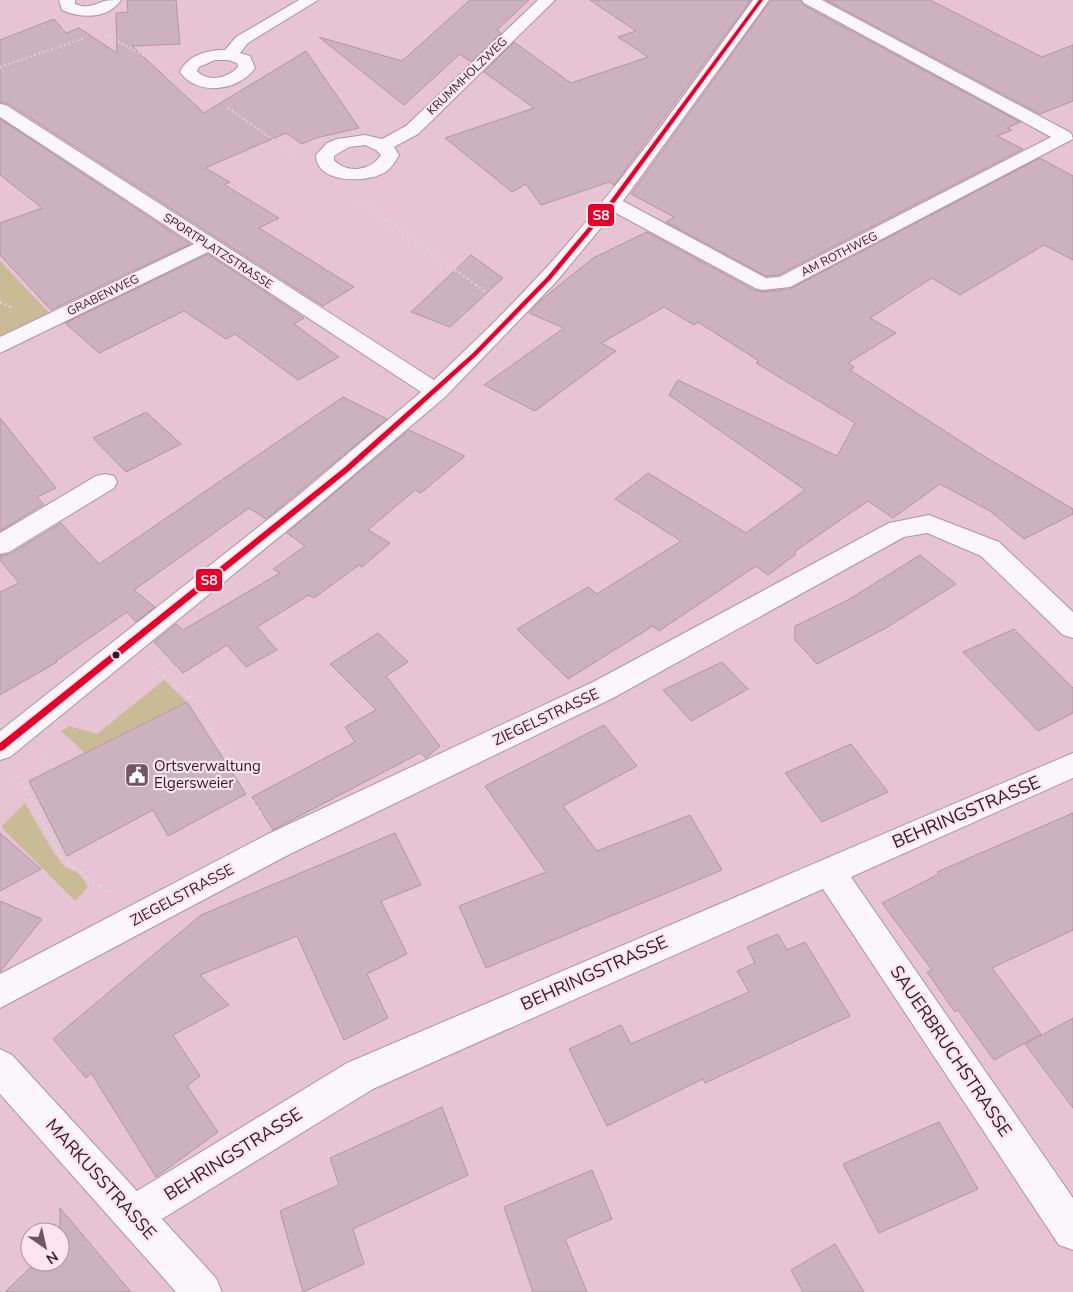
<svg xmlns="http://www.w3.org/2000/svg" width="1073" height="1292" font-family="'Nunito Sans',sans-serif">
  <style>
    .green { fill: #c9bb95 }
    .building { fill: #ccb1be; stroke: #b095a2 }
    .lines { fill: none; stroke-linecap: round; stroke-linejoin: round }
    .minor-casing { stroke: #af94a1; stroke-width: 2 }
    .path-far3 { stroke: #ded2d8; stroke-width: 2; stroke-dasharray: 2 2.5; stroke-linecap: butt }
    .path-far2 { stroke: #ded2d8; stroke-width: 2.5; stroke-dasharray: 2 3; stroke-linecap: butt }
    .path-far1 { stroke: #ded2d8; stroke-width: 3; stroke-dasharray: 2.5 4; stroke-linecap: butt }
    .path { stroke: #ded2d8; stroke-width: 4; stroke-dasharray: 3 5; stroke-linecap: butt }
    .minor { fill: #fbf6f9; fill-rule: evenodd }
    .bus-1-casing { stroke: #fee4ef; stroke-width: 3 }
    .bus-1 { fill: #e4002b; fill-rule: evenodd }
    .bus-dot { fill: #311a25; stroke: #fee4ef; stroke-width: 2 }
    .labels { text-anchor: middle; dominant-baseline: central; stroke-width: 4.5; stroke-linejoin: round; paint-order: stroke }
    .far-street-label { font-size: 12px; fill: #311a25; stroke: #fee4ef }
    .street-label { font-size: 15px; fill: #311a25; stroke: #fee4ef }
    .poi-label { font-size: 15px; fill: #311a25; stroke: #fee4ef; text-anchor: start }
    .near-street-label { font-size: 18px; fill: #311a25; stroke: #fee4ef }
    .line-badge { stroke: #fee4ef; stroke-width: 2 }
    .badge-label { font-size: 14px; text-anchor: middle; font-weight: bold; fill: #fff }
  </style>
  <rect width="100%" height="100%" fill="#e7c4d4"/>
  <path class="green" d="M0 261 49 313 0 338Z
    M164 680 187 702 85 753 61 731 69 726 97 734Z
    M25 803 54 853 64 866 80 874 88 887 75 901 1 827Z"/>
  <path class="building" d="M127 0H176L180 44 132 46 204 113 306 51 359 128 316 138 302 144 286 133 205 168 230 182 225 185 279 218 259 228 354 287 323 306 7 103 0 102V40L54 19 66 33 79 28 117 53 116 13 128 12Z
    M470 0H529L497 30 501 33 471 62 460 54 404 105 319 37 402 61Z
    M590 0H751L614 185 609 182 541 205 526 184 512 192 445 138 534 108 484 72 514 42 571 83 648 57 618 37 636 31Z
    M771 0H800L803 5 1020 122 1007 128 1012 130 997 136 1023 149 778 275 766 276 666 222 674 217 631 194Z
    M826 0H930L1042 57 1073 45V101L1040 114Z
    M0 119 190 244 51 310 0 255V223L42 208 0 175Z
    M1040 158 1073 176V260L1044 245 960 295 932 278 870 318 896 333 848 363 854 367 850 370 982 455 1073 509V514L1024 539 990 511 940 484 893 518 868 501 794 552 796 554 768 575 756 566 659 631 653 626 568 679 517 629 588 587 597 594 681 541 615 499 648 473 746 533 805 490 669 395 678 380 837 456 855 423 756 363 759 361 698 322 694 325 664 307 601 343 616 351 535 411 484 385 564 328 529 313 540 301 593 258 647 232 754 290 762 292 790 289Z
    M208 254 304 318 294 324 339 357 298 380 235 334 226 339 184 311 99 353 65 323Z
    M471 255 503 278 450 327 411 312Z
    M343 397 387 419 266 519 249 508 134 590 155 607 136 622 127 612 56 661 57 662 0 695V592L19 583 0 560V556L10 554 61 523 99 564Z
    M146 412 181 444 126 472 93 438Z
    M0 418 56 488 37 497 44 504 0 531Z
    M409 430 465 456 421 493 415 490 368 530 390 543 362 567 359 565 314 598 309 595 257 627 277 650 246 667 227 645 183 673 154 642 176 624 183 630 280 573 273 569 305 546 287 533Z
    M920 555 956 584 886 628 817 664 795 640V626L848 600Z
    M1014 629 1073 688V713L1038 731 963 652Z
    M378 633 408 662 386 676 440 746 426 758 420 753 273 830 252 797 355 742 345 727 376 710 330 664Z
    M722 662 748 689 691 721 663 690Z
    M187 702 246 794 168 836 153 810 67 856 29 781Z
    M604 725 637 766 563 806 597 851 690 815 722 870 486 968 459 906 546 872 485 786Z
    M851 744 888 792 822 822 785 773Z
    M1073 813V930L992 968 1041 1034 994 1060 958 1010 955 1012 927 972 932 970 882 903 939 874 937 872Z
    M0 833 41 869 0 891Z
    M395 833 421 885 381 901 407 954 367 974 388 1018 344 1040 297 936 200 975 229 1005 173 1035 200 1076 187 1086 218 1132 156 1177 91 1073 86 1078 53 1039 201 915Z
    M0 901 42 919 0 972Z
    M778 934 787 950 805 942 850 1016 705 1083 703 1079 607 1126 569 1049 621 1025 631 1044 749 992 737 971 755 963 747 947Z
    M1073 1018V1108L1025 1044Z
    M442 1107 468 1175 353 1229 364 1264 303 1292 280 1211 339 1185 330 1158Z
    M939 1122 978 1189 879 1233 843 1164Z
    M592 1170 612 1219 565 1239 587 1292H533L504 1207Z
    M60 1208 131 1292H5L36 1262H60Z
    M835 1244 864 1292H803L791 1270Z"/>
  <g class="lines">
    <defs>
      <path id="minor" d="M59 0H75V4C87 9 94 5 104 1 108 0 116 0 121 0 108 19 82 19 62 10Z
        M299 0H318L248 43 240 53 250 56 255 68C239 91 197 97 180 72 188 55 207 50 225 50L236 37ZM215 60H228L237 63 238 67C228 78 208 83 197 71L199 67Z
        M538 0H555L418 134 394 147 399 155C395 162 391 169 384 173 366 183 316 184 316 155L327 143 337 139 365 135 382 139 406 126ZM365 145 376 150 381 155C371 171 347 174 334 160V156L349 147Z
        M753 0H769L623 201 766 278 779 277 1051 137 804 3 802 0H822L1071 133 1073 139 790 287 762 290 755 288 614 212 556 282 445 397 311 511 10 757 0 760V731L294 499 421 392 208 252 0 353V337L194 244 0 117V104L6 105 434 380C483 334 531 287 574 236 638 161 695 80 753 0Z
        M105 474 114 476 117 482 114 488 9 552 0 554V533L96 476Z
        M929 515 999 542 1073 612V638L1063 635 981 556 927 533 904 537 613 698 290 854 0 1008V974L268 834 593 682 889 523Z
        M1073 753V778L851 877 1073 1198V1250L1059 1245 823 889 373 1089 162 1219 216 1278 222 1292H176L0 1094V1049L12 1055 137 1191 347 1063Z"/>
    </defs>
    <use href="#minor" class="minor-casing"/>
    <path class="path-far3" d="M106 35 162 65
      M0 67 85 38
      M228 108 297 156
      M359 200 388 221"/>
    <path class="path-far2" d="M386 220 491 296
      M0 302 13 308"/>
    <path class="path-far1" d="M153 667 193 700 262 816
      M41 758 54 768
      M16 777 22 783 58 850"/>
    <path class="path" d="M57 849 63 859 111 894"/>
    <use href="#minor" class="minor"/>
    <defs>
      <path id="bus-1" d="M759 0H763L615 202 551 279 477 355 349 471 3 750 0 751V743L345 467 473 353 547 277 611 200Z"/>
    </defs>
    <use href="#bus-1" class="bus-1-casing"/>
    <use href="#bus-1" class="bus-1"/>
  </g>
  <defs>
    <symbol id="civic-square" viewBox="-11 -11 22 22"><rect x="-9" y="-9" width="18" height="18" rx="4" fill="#715662" stroke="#fee4ef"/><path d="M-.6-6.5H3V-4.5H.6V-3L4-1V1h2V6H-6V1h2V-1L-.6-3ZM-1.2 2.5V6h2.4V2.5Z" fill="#fff"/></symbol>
  </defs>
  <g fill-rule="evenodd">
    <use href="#civic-square" x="123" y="761" width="28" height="28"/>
  </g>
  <circle class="bus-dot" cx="116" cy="655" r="4.5"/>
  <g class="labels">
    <g class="far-street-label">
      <text transform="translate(467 76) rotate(-44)">KRUMMHOLZWEG</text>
      <text transform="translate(218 251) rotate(33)">SPORTPLATZSTRASSE</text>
      <text transform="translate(839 254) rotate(-27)">AM ROTHWEG</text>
      <text transform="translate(103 295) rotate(-26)">GRABENWEG</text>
    </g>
    <g class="street-label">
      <text transform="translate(546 717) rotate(-25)">ZIEGELSTRASSE</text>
      <text transform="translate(182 895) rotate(-28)">ZIEGELSTRASSE</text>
    </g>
    <g class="poi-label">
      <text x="154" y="766">Ortsverwaltung<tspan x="154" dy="17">Elgersweier</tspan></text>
    </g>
    <g class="near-street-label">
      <text transform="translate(966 812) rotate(-23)">BEHRINGSTRASSE</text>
      <text transform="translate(594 973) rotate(-24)">BEHRINGSTRASSE</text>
      <text transform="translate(951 1051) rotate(56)">SAUERBRUCHSTRASSE</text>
      <text transform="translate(233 1154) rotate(-32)">BEHRINGSTRASSE</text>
      <text transform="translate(101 1179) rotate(48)">MARKUSSTRASSE</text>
    </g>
  </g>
  <g class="line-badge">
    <rect x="587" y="203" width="28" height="24" rx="5" fill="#e4002b"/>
    <rect x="195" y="568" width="28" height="24" rx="5" fill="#e4002b"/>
  </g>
  <g class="badge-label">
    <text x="601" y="220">S8</text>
    <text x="209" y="585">S8</text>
  </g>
  <g transform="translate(45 1247) rotate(146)"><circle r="24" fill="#fee4ef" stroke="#ac939e"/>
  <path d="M0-4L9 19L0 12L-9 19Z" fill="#715662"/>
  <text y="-8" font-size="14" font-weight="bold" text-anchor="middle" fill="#311a25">N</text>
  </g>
</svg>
